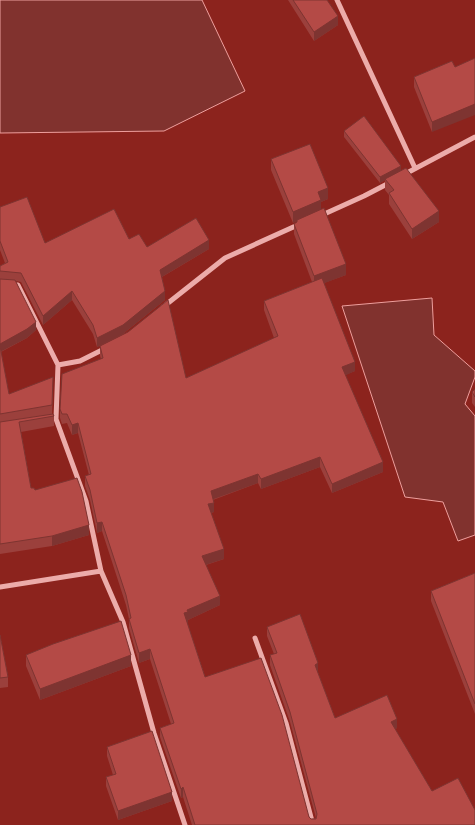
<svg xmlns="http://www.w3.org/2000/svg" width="475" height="825" font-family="Manrope,sans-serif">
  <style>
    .water { fill: #81322e; stroke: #ee9f9d }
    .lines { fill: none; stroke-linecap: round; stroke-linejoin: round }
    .minor { stroke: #ecacaa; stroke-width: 5 }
    .wall { fill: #9b403c }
    .shaded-wall { fill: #7e3431 }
    .building { fill: #b44a46; stroke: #7e3431 }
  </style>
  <rect width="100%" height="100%" fill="#8c231d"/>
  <path class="water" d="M0 0H202L245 91 164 131 0 133Z
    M432 298 434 335 475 371V377L465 404 475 416V535L458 541 443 502 405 497 342 306Z"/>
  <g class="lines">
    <path class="minor" d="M337 0 415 168
      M405 174 475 137
      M322 215 364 196 391 182
      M0 284 18 285 58 365 80 361 106 348
      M163 307 225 258 300 224
      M58 365 56 419 86 501 101 571 123 622 154 733 185 825
      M0 587 101 571
      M255 638 286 723 313 825"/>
  </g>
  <path class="wall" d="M288 0H327L338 25 314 41Z
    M452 61 432 132 414 87V77Z
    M344 131 401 171 439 222 412 239 389 204V195L385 190V180L380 183 344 137Z
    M271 159 328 199 321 202V209L346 275 324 283 355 371 345 375 383 472 332 493 320 467 261 489 258 483 213 500 214 512 211 513 224 559 206 565 220 605 188 620V622H187L205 677 311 819 316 818 290 722 270 665V655L274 654 267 636V627L318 673 335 718 397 728 395 729 432 791 475 825H192L183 797 181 798 160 737V728L171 724 150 659 139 663 129 628V619L126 605 102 531 97 533 90 500 85 486V476L89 475 78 433 72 435 67 423 62 424 60 418V409L101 359 100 356V346L186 378 274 338 264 310V301L312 282 294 234V224L297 223V221L293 223 271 170Z
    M0 207 45 243 129 239 147 247 209 249 162 277 165 300 123 334 97 347 93 334 72 300 43 325 21 282 16 281 36 330 27 338 1 352 9 394 53 387 52 414 54 416V426L21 432 31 488 35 490 89 535 52 546 0 554V266L5 263 0 250Z
    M475 389V407L472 403V392Z
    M475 573V714L431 601V591Z
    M0 635 8 677V687L0 688Z
    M26 655 131 666 40 700 26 666Z
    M107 747 172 801 118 820 106 786V777L113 775 107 756Z"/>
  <path class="shaded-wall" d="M338 16V25L314 41V32Z
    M475 104V115L432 132V122Z
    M401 166V171L380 183V177Z
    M328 188V199L321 202V210L293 223V212L318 192Z
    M439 211V222L412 239V229Z
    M209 240V249L160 278V270Z
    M346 264V275L314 287V276Z
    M72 291V300L43 325V316Z
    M165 291V300L123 334 97 347V338Z
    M36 322V330L27 338 0 352V344Z
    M355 362V371L342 377V367Z
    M78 423V433L72 435V425Z
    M320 457V467L261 489V479Z
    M383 462V472L332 493V484Z
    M258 474V483L211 500V491Z
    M214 503V512L208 514V504Z
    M102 522V531L97 533V523Z
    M89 525V535L52 546V536Z
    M224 549V559L202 566V556Z
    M220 596V605L188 620V622L184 623V613L187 610Z
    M150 649V659L139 663V653Z
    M131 655V666L40 700V689Z
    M318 663V673L315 665Z
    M397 719V728L391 731V722Z
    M183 787V797L181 798V789Z
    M172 792V801L118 820V811Z"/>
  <path class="building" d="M293 0H327L338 16 314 32Z
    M475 58V104L432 122 414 77 452 61 455 67Z
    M364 116 401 166 380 177 344 131Z
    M310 144 328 188 318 192 321 200 293 212 271 159Z
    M406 168 439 211 412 229 389 193 394 190 385 179Z
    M27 197 45 243 114 209 129 239 139 234 147 247 196 218 209 240 160 270 165 291 123 325 97 338 93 325 72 291 43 316 21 273 0 271V266L8 262 0 241V207Z
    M324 208 346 264 314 276 294 224 297 222V220Z
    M322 278 355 362 342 367 383 462 332 484 320 457 261 479 258 474 211 491 214 503 208 504 224 549 202 556 220 596 187 610 188 612 184 613 205 677 261 658 282 715 309 817 311 819H316L317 814 290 712 270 655 277 653 267 627 300 614 318 663 315 665 335 718 387 695 397 719 391 722 432 791 458 778 475 810V825H195L183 787 181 789 160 728 174 723 150 649 139 653 129 619 131 618 126 595 102 522 97 523 90 490 85 476 91 474 78 423 72 425 67 414H62L60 409 62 374 103 358 100 346 128 332 168 300 186 378 278 336 264 301Z
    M0 279 15 280 36 322 27 329 0 344Z
    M0 346 9 394 53 377 52 405 0 414Z
    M475 389V397L472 392Z
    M53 414 54 416 19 422 31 488H34L35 490 77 478 82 492 89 525 52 536 0 544V422Z
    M475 573V704L431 591Z
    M121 621 131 655 40 689 26 655 53 644Z
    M0 635 8 677 0 678Z
    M152 731 172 792 118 811 106 777 116 774 107 747Z"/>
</svg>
